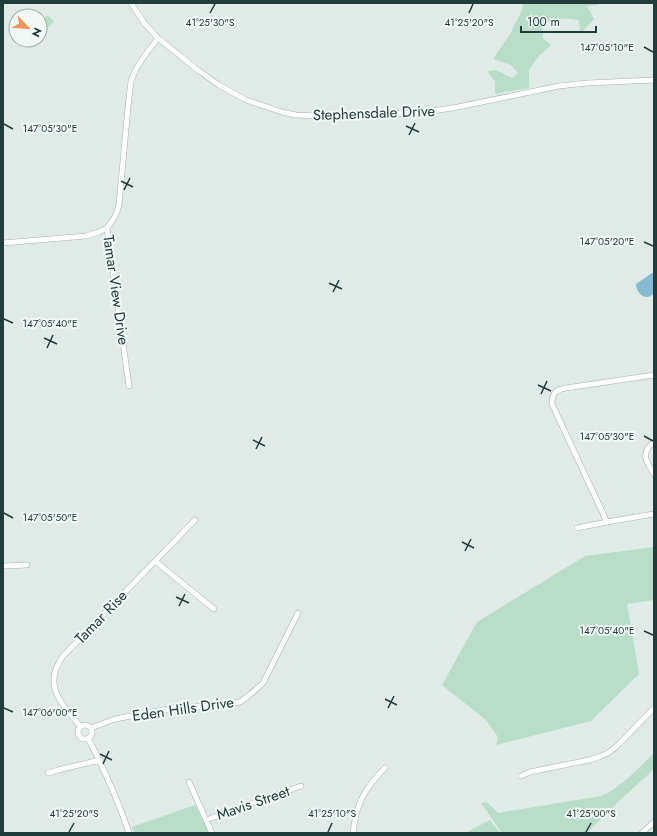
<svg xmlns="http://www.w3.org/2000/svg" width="657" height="836" font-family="Jost,sans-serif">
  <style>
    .green { fill: #b9ddc8 }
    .water { fill: #87bbd2 }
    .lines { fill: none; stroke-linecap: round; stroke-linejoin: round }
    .street-casing { stroke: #a3b3b0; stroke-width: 6 }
    .street { stroke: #fff; stroke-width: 5 }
    .ticks { fill: none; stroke: #213c39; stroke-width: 1.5 }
    .labels { text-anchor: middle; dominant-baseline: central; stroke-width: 4; stroke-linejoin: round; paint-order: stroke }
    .street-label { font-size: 15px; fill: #213c39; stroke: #f1f8f5 }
    .ticks-label { font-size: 10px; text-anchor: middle; fill: #213c39; stroke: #f1f8f5; stroke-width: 4; stroke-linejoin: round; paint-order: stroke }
  </style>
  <rect width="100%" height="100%" fill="#e0ebe8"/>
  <path class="green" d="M522 3H598V5L587 6 594 19 580 34 579 20C566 18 553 17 542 26L543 38 551 45 538 57 529 70V88L495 94V81L487 71 496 70 512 78 518 73 511 65 493 59 510 34 523 8Z
    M48 15 54 22 40 34V21Z
    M654 547V600L627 604 639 674 591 721 496 745 498 737 486 720 442 685 477 622 585 556Z
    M654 753V769L616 804 587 833H502L481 803 487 802 498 813 601 796C619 789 640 767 654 753Z
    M195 805 209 833H134L132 827Z
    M490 820 500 833H465Z"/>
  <path class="water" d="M652 273H654V293C647 302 636 294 636 284Z"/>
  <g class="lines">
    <defs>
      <path id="street" d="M131 3 145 24 158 38 199 71 219 85 246 100 282 112 296 115 316 116 420 113 458 107 559 86 588 83 654 80
        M3 243 86 236 99 232 107 228
        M129 386 107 228C113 221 117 214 119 205L128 107 131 81 135 71 143 58 158 38
        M654 442C640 452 646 462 654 474
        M607 522 552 404C552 393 555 390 566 388L654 375
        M577 528 607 522 654 514
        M155 561 214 609
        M3 566 27 565
        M78 732a7 7 0 1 1 14 0a7 7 0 1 1-14 0Z
        M80 726C61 703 42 685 63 656L195 520
        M91 728 115 719 174 708 223 705 240 702 253 692 263 683 298 613
        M88 738C104 769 118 800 129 833
        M48 773 58 770 100 760
        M521 776 530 772 589 760 599 757 608 753 616 747 654 708
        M189 782 212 833
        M206 820 301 786
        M353 833C356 804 364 789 385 768
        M642 833 654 822"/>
    </defs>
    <use href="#street" class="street-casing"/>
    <use href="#street" class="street"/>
  </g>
  <path class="ticks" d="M210 13 215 4M469 13 473 4M644 47 653 52M4 124 13 129M406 126 419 132M409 135 415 123M121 181 133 187M124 190 130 178M644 242 653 246M329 283 342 289M333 292 339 280M4 319 13 323M44 338 57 344M47 348 53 335M538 385 551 391M541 394 547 381M644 436 653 441M253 440 265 446M256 449 262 437M4 513 13 518M462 542 474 548M465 551 471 539M176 597 189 603M179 606 185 594M644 631 653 635M385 699 397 705M4 708 13 712M388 708 394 696M100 754 112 760M103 764 109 751M69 832 74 823M328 832 332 823M586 832 591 823"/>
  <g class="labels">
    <g class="street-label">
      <text transform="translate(374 113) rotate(-2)">Stephensdale Drive</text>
      <text transform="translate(116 290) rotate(82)">Tamar View Drive</text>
      <text transform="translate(101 617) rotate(-46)">Tamar Rise</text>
      <text transform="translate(183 709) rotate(-8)">Eden Hills Drive</text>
      <text transform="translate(253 803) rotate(-19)">Mavis Street</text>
    </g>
  </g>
  <g class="ticks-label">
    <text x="210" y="26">41°25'30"S</text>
    <text x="469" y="26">41°25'20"S</text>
    <text x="607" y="51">147°05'10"E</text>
    <text x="50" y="132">147°05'30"E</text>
    <text x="607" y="245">147°05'20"E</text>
    <text x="50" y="327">147°05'40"E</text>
    <text x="607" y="440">147°05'30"E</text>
    <text x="50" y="521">147°05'50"E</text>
    <text x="607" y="634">147°05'40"E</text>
    <text x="50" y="716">147°06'00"E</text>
    <text x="74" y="817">41°25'20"S</text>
    <text x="332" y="817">41°25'10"S</text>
    <text x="591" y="817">41°25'00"S</text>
  </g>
  <rect width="657" height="836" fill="none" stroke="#213c39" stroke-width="8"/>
  <g transform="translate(28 28) rotate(116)"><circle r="19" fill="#f1f8f5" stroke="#9eadaa"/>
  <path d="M0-3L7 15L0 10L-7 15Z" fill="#f49456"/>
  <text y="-6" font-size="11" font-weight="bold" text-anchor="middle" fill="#213c39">N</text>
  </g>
  <path d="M521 26v6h75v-6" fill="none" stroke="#213c39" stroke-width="2"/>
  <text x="527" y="26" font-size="12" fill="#213c39" stroke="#f1f8f5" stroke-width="3" paint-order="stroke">100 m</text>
</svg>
